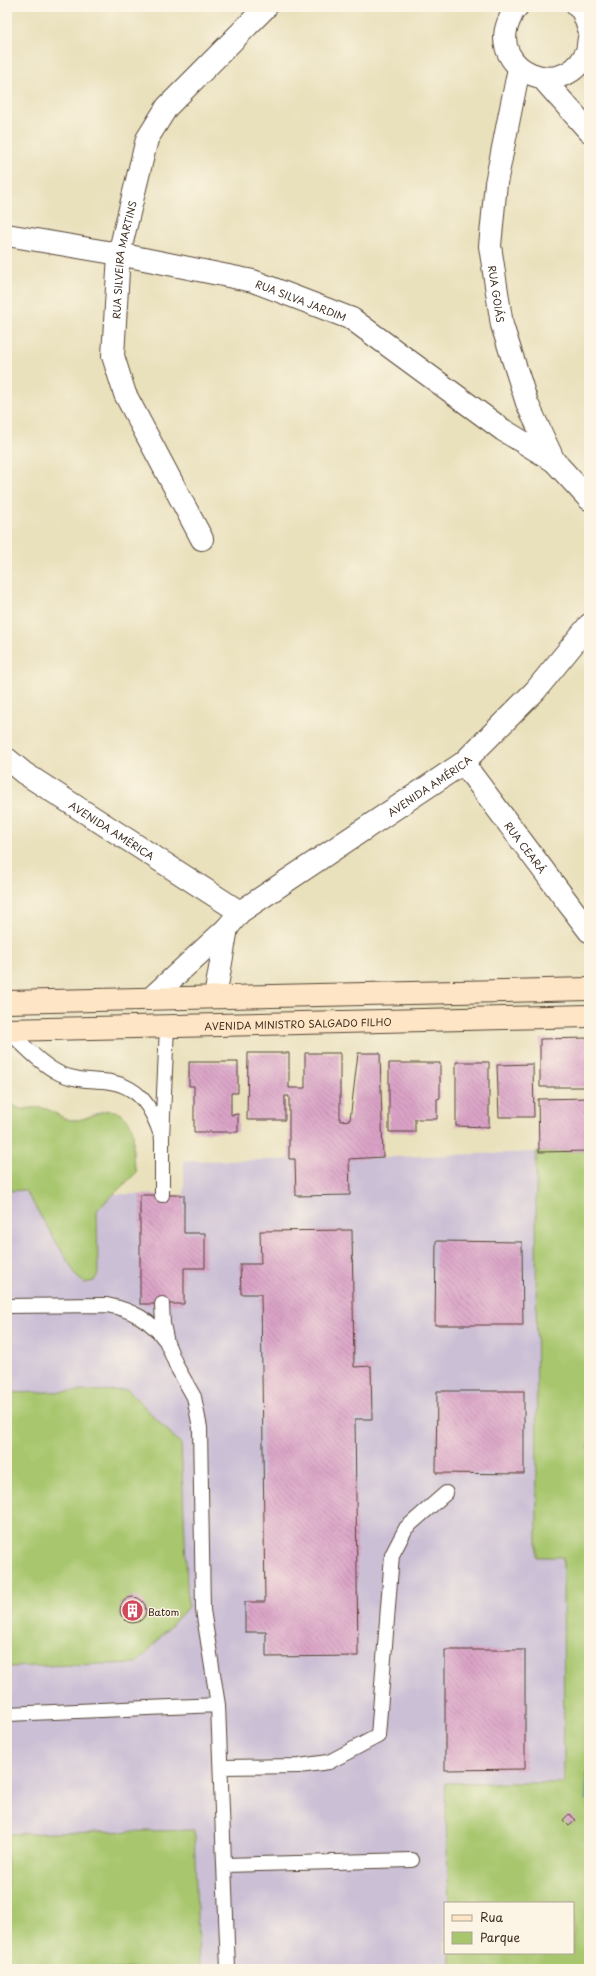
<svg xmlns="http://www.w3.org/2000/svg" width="596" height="1976" font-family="'Playpen Sans',sans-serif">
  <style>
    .industrial { fill: #cbbfd5 }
    .green { fill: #a7c66d; stroke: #717846; fill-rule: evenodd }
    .water { fill: url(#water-waves); stroke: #4c767c }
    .building { fill: url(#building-back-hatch) }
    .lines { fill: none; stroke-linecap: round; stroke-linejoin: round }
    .service-casing { stroke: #554536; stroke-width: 16 }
    .minor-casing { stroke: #554536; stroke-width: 24 }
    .tertiary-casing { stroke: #554536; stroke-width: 24 }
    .secondary-casing { stroke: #554536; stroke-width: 24 }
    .path { stroke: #554536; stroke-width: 2.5; stroke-dasharray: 1 3; stroke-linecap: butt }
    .service { stroke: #fff; stroke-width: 14 }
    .minor { stroke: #fff; stroke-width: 22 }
    .tertiary { stroke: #fff; stroke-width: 22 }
    .secondary { stroke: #fde5c5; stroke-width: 22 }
    .labels { text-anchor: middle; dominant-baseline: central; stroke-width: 3; stroke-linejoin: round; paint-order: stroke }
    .street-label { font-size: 10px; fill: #3b2a1e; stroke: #fcf5e5 }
    .poi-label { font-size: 10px; fill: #3b2a1e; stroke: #fcf5e5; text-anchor: start }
  </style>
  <defs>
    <pattern id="water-waves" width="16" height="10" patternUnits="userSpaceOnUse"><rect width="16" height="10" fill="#5dc2db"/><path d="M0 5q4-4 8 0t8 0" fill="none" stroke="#4e9eb1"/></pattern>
    <pattern id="building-back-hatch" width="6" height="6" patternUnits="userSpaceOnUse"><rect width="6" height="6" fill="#daa3c7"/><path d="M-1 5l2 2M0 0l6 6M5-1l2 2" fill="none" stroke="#b285a1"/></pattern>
  </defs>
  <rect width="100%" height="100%" fill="#fcf5e5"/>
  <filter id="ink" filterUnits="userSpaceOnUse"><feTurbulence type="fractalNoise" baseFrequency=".025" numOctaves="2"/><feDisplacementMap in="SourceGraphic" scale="8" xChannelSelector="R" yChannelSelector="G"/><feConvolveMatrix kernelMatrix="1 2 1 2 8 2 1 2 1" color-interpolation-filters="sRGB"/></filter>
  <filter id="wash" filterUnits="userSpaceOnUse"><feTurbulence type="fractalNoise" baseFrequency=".012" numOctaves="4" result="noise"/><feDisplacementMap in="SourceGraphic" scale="16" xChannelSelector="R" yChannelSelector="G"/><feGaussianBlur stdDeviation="0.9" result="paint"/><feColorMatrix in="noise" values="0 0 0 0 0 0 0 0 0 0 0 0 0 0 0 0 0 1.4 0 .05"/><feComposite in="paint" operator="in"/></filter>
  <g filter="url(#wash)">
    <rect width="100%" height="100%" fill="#e9e0bc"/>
    <path class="industrial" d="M7 1098 17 1108 24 1110 43 1108 65 1119H84L100 1111 108 1110 116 1111 124 1116 130 1124 133 1132V1165L137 1172 114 1194 184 1195V1161L340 1159 536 1152 537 1557H563L564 1783H445L449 1903H445V1953H450V1969H7Z"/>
    <path class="green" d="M7 1098C22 1117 26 1105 42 1108 55 1110 62 1121 76 1120 93 1119 108 1101 125 1117 141 1131 127 1155 137 1172L97 1210 98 1274 94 1281 85 1283 78 1278 25 1190 7 1191Z
      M589 1151V1969H450V1953H573V1903H449L445 1783H564L563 1557H537L536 1152Z
      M128 1390 181 1444 188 1607 137 1663 7 1667V1393ZM130 1597 140 1599 146 1608 143 1619C134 1626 126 1624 120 1614L121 1603Z
      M194 1830 199 1969H7V1834Z"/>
    <path class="water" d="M589 1769V1802L586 1800V1772Z"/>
    <g id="blocks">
      <path class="building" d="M589 1038V1087H540V1039Z
        M248 1053H289V1088H305V1053H340V1121L350 1120 358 1053H380L383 1157 349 1159 350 1195 296 1196 295 1159H289V1096H285V1120H247Z
        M189 1062H238V1093H231V1115L238 1114V1132H194V1086H189Z
        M456 1062H489V1127L456 1126Z
        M389 1063H440V1098L437 1099V1119H415V1132H389Z
        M533 1064 534 1117H499L497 1065Z
        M589 1098V1151L539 1152 538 1099Z
        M140 1195H184V1233H205V1268H184V1304H140Z
        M352 1230 354 1367 371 1366 372 1419H355L358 1656 266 1657V1632H245V1602H265L261 1294H241L240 1264H261L260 1231Z
        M436 1241 522 1242 523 1325H435Z
        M437 1391H524V1474L436 1473Z
        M120 1610a13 13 0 1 1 26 0a13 13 0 1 1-26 0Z
        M445 1650H525V1769L445 1770Z
        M569 1814 576 1820 569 1826 563 1820Z"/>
    </g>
  </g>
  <g filter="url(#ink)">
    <use href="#blocks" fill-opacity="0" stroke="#554536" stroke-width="1"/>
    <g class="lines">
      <defs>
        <path id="service" d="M7 1030C24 1045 41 1065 61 1074 75 1080 88 1080 103 1081 140 1084 152 1108 162 1138
          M162 1195V1138L167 1026
          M162 1304 163 1324 167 1343 177 1367 194 1397 200 1428 203 1610 218 1705 228 1969
          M7 1306 107 1305C132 1310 151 1320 166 1341
          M7 1714 218 1705
          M221 1767 299 1766 329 1762 378 1736 392 1555 406 1528 446 1493
          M225 1865 412 1860"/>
        <g id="minor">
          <path d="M542 78 589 131"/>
          <path id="s1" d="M7 235 119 254 253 281 352 319 503 430 554 461"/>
          <path id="s2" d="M202 539 125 394 113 356 119 254 147 139 167 107 266 7"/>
          <path id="s3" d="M7 759 24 773 240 912"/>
          <path id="s4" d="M463 763 589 931"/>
          <path d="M215 997 227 928"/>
          <path id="s5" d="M150 999 227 928 240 912 463 763 535 691 589 625"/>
        </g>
        <g id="tertiary">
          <path d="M517 7C512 11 511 17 508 23 490 70 561 101 585 55 588 51 588 43 589 38"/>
          <path d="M578 7 582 10 589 29"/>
          <path id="s6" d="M519 68 496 183 490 246 502 325 527 403 554 461 589 499"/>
        </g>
        <g id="secondary">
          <path d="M7 1002 589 989"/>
          <path id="s7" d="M7 1030 589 1016"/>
        </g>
      </defs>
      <use href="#service" class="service-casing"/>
      <use href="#minor" class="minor-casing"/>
      <use href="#tertiary" class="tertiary-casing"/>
      <use href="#secondary" class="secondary-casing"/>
      <path class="path" d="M585 1524H589"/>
      <use href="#service" class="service"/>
      <use href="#minor" class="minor"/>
      <use href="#tertiary" class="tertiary"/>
      <use href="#secondary" class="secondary"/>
    </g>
  </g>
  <defs>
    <symbol id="building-disc" viewBox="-11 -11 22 22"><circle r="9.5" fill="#d1495b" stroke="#fcf5e5"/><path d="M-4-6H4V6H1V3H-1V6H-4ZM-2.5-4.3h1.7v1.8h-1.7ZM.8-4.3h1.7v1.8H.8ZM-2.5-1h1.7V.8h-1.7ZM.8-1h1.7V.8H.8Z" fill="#fff"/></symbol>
  </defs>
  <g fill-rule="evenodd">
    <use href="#building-disc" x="120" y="1598" width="25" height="25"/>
  </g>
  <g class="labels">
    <g class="street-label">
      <text stroke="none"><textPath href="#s2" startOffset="301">RUA SILVEIRA MARTINS</textPath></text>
      <text stroke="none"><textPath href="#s6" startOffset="229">RUA GOIÁS</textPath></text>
      <text stroke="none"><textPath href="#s1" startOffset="302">RUA SILVA JARDIM</textPath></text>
      <text stroke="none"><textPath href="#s5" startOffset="353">AVENIDA AMÉRICA</textPath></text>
      <text stroke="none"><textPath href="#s3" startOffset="127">AVENIDA AMÉRICA</textPath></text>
      <text stroke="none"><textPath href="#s4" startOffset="105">RUA CEARÁ</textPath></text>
      <text stroke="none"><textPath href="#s7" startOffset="291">AVENIDA MINISTRO SALGADO FILHO</textPath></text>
    </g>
    <g class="poi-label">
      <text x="148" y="1611">Batom</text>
    </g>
  </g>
  <rect width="596" height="1976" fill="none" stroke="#fcf5e5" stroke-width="24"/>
  <rect x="444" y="1902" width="130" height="52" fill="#fcf5e5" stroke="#afa495"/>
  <rect x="452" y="1915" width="20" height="6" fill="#fde5c5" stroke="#afa495"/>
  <text x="480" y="1922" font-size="12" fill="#3b2a1e">Rua</text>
  <rect x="452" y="1932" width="20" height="12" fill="#a7c66d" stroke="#afa495"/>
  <text x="480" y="1942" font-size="12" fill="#3b2a1e">Parque</text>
</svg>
